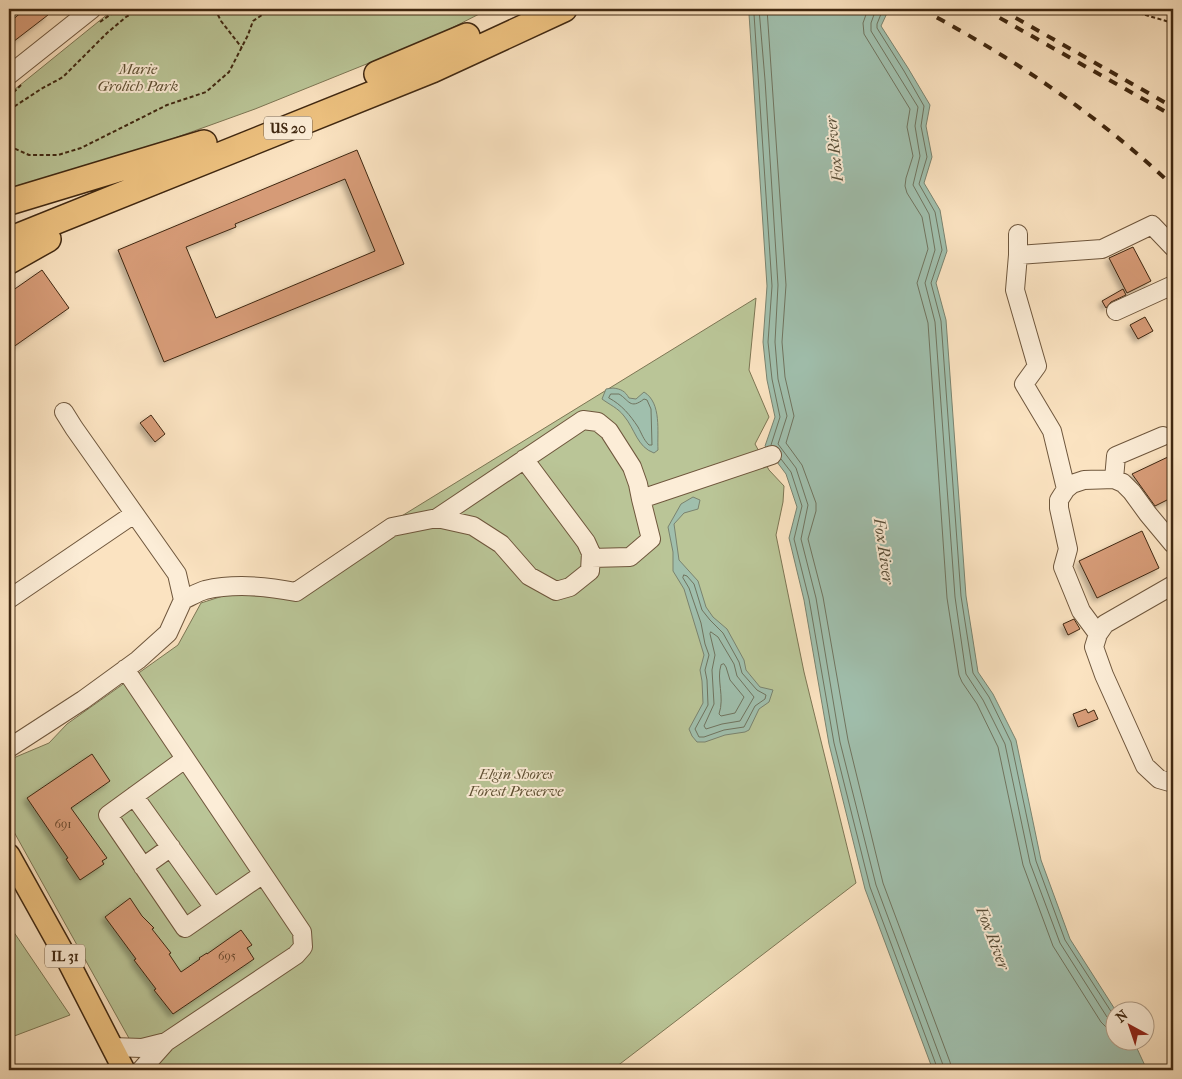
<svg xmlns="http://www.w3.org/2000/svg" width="1182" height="1079" font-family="'IM FELL French Canon',serif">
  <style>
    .green { fill: #bac597; stroke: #7d7654 }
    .water { fill: #a0bfad; stroke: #7a836f }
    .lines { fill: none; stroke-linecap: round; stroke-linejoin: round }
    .shore { stroke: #70745f; stroke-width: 1 }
    .building { fill: #d69b77; stroke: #402811; fill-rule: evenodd; filter: url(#shadow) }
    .minor-casing { stroke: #6f573d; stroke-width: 20 }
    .major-casing { stroke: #402811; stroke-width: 24 }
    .highway-casing { stroke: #402811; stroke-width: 28 }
    .path { stroke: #402811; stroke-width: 2; stroke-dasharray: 4 2.5; stroke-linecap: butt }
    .minor { stroke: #fcedd7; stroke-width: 18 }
    .major { stroke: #eec280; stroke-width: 21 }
    .highway { stroke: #eec280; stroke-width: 25 }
    .rail { stroke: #402811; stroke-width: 4; stroke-dasharray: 9 9; stroke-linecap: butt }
    .labels { text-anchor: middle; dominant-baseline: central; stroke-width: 4; stroke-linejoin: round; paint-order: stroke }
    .number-label { font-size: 12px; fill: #66452a }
    .shield { fill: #fcedd7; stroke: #78634c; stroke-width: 1 }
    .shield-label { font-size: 14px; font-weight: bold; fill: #402811 }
    .park-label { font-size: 15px; font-style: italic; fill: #5e4f32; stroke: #fcedd7 }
    .water-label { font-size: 16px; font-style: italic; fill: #584e38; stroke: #fcedd7 }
  </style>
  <defs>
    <filter id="shadow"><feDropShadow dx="-3.5" dy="3.5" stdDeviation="2.5" flood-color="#0004"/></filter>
  </defs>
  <rect width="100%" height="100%" fill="#fbe3c1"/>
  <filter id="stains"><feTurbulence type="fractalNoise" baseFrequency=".004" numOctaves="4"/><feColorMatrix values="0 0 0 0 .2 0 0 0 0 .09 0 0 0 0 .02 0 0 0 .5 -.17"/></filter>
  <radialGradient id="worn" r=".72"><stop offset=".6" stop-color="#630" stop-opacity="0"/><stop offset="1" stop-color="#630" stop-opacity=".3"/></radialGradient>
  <path class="green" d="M114 9H489L436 36 255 109 133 153 9 188V94Z
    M756 298 749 370 769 417 755 444 769 470 784 486 783 502 776 535 804 672 856 883 612 1070H143L135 1049 9 823V762L11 759 49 743 67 724 178 645 201 603 229 594 270 597Z
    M9 925 70 1015 9 1038Z"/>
  <path class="water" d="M747 9H889L881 26 908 68 930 105 926 126 932 157 924 183 940 210 947 251 936 283 946 320 966 596 978 672 993 694 1016 740 1041 860 1070 939 1116 1011 1114 1012V1042H1134L1147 1070H933L931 1065 865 889 829 744 804 600 789 538 797 507 786 474 765 446 775 417 767 380 763 342 767 286 749 14Z
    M613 388C621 389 625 391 629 398L636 399 644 392C662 403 657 432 658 450L654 453C637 447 635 429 624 416 618 408 610 405 602 399L606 389Z
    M693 497 700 500 698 509 684 513 674 524 679 560 698 581 706 607 713 617 727 629 744 660 746 670 760 687 773 690 769 702 759 709 749 730 745 732 725 735 705 742H697L692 736 689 729 703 703 702 681 700 670 704 655 684 589 673 571V552L668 527 681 504Z"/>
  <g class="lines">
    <path class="shore" d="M752 9 754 14 772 286 768 342 772 379 780 417 771 445
      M759 9 765 80 778 285 775 342 778 379 787 416 778 444 796 468 808 505 801 539 816 598 840 742 876 885 943 1065 944 1070
      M767 9 786 285 782 342 785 377 794 416 786 443 802 465 816 503V511L808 539 823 597 848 740 883 883 950 1062 952 1070
      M868 9 863 23 864 34 910 109 907 127 913 156 906 178 905 186 907 193 922 217 928 249 917 283 928 323 947 598 959 675 962 682 977 704 998 747 1023 865 1053 946 1101 1022 1106 1027 1114 1030
      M876 9 871 23V31L918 107 915 126 920 156 913 185 929 214 935 250 925 283 935 322 955 597 966 674 983 700 1005 744 1030 863 1060 943 1107 1017 1114 1022
      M883 9 877 24V28L904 71 924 106 921 126 927 157 919 184 935 212 942 250 931 283 941 321 961 596 973 673 989 697 1011 742 1036 861 1065 940 1114 1016
      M611 394H619C629 400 630 410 644 399L647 400 651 409 652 445H649C643 439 642 434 638 427 630 415 622 405 609 398Z
      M781 459 791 472 802 506 794 539 809 599 834 743 870 887 938 1070
      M684 575 687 576 694 584 702 610 710 620 723 633 739 662 742 673 757 690 766 695 765 699 755 706 744 727 724 730 704 737H699L695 729 708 705 707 680 705 670 709 655 705 644 701 623 689 588 683 578Z
      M711 632 718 637 734 664 737 676 754 697 740 721 722 724 706 729 704 726 714 704 712 670 715 655 710 634Z
      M724 664 726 667 730 680 744 697 735 713 721 716 719 714C725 697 716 679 721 665Z"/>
  </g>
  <path class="building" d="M25 9H43L48 15 9 45V23Z
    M357 150 404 264 164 362 118 250ZM345 179 375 251 216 318 186 247 236 227 235 224Z
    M1133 247 1151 281 1127 293 1109 258Z
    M42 270 69 308 9 350V293Z
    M1123 289 1126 295 1111 302 1106 308 1102 301Z
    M1145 317 1153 331 1138 339 1130 325Z
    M151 415 165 434 155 442 140 423Z
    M1170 456 1173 462V497L1155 506 1132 474Z
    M1142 531 1159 568 1097 598 1079 561Z
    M1074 619 1080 629 1068 635 1063 624Z
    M1086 709 1088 713 1094 710 1098 719 1078 727 1073 714Z
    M92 754 110 781 71 808 107 858 102 861 104 864 80 880 66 859 68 858 27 798Z
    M130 898 142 916 154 928 152 929 171 953 169 954 181 972 200 959 199 958 207 953V954L241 930 252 945 247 948 254 959 173 1014 154 990 156 989 134 960 136 959 105 917Z"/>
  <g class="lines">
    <defs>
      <path id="minor" d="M9 75 92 9
        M1018 255V234
        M1116 311 1173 285
        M1114 479 1116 456 1163 436
        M1066 489 1052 431 1024 384 1037 366 1015 290 1018 255 1102 249 1152 225 1173 247
        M437 518 583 420 598 422 609 431 632 467 638 484 641 499 772 455
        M591 558 630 557 651 539 641 499
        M1173 585 1105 624 1098 634 1094 647 1104 675 1145 766 1159 779 1173 783
        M9 599 134 514
        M183 600C190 597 198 592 205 590 235 583 266 586 296 592L392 527 437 518 473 526 501 544 529 576 556 591 570 587 590 571 591 553 586 542 524 459
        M1098 634 1081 611 1063 567 1068 549 1059 508V500L1066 489 1072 484 1084 480 1114 479 1123 483 1132 492 1148 514 1173 544
        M125 669 302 932 303 947 296 955 166 1042 141 1070
        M9 748 83 700 138 660 168 633 183 600 177 574 74 428 64 412
        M185 759 108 815 185 928 263 874
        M134 796 214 908
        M143 867 171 847
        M112 1047 142 1048 166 1042"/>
      <path id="major" d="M9 855 68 961 124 1070"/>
      <path id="highway" d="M377 74 467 36
        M9 202 204 143
        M9 240 432 70 564 9
        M9 261 48 239"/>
    </defs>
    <use href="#minor" class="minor-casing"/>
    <use href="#major" class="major-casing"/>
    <use href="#highway" class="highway-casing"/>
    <path class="path" d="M215 9 221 21 242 48
      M1068 9 1078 12 1108 14 1135 12 1173 23
      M100 22 118 9
      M9 97 21 85
      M9 110 41 89 63 77 107 33 126 17 139 9
      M9 146 29 155H58L81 148 167 105 206 92 229 72 248 35 253 21 271 9"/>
    <use href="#minor" class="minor"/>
    <use href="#major" class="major"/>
    <use href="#highway" class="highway"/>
    <path class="rail" d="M921 9C1012 57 1098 115 1173 186
      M984 9 1173 116
      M1000 9 1173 107"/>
  </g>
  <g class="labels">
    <g class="number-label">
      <text x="63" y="824">691</text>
      <text x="227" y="956">695</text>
    </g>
    <g class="shield">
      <rect x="264" y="116.5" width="48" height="23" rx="4"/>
      <rect x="45" y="944.5" width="40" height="23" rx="4"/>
    </g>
    <g class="shield-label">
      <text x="288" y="128">US 20</text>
      <text x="65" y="956">IL 31</text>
    </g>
    <g class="park-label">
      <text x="138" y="69">Marie<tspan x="138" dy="17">Grolich Park</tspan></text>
      <text x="516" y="774">Elgin Shores<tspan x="516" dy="17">Forest Preserve</tspan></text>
    </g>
    <g class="water-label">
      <text transform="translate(834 149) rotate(-96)">Fox River</text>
      <text transform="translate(884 551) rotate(82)">Fox River</text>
      <text transform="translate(993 938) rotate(69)">Fox River</text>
    </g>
  </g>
  <rect width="1182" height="1079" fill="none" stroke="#fbe3c1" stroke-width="30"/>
  <rect x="10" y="10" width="1162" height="1059" fill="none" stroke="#402811" stroke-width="2.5"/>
  <rect x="15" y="15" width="1152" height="1049" fill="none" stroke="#402811"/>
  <g transform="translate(1130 1026) rotate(320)"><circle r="24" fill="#fcedd7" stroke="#b19e88"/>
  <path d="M0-4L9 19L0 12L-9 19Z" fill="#8f2418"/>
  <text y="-8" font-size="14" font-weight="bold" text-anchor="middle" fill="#402811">N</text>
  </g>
  <rect width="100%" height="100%" filter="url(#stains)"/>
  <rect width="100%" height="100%" fill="url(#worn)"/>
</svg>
